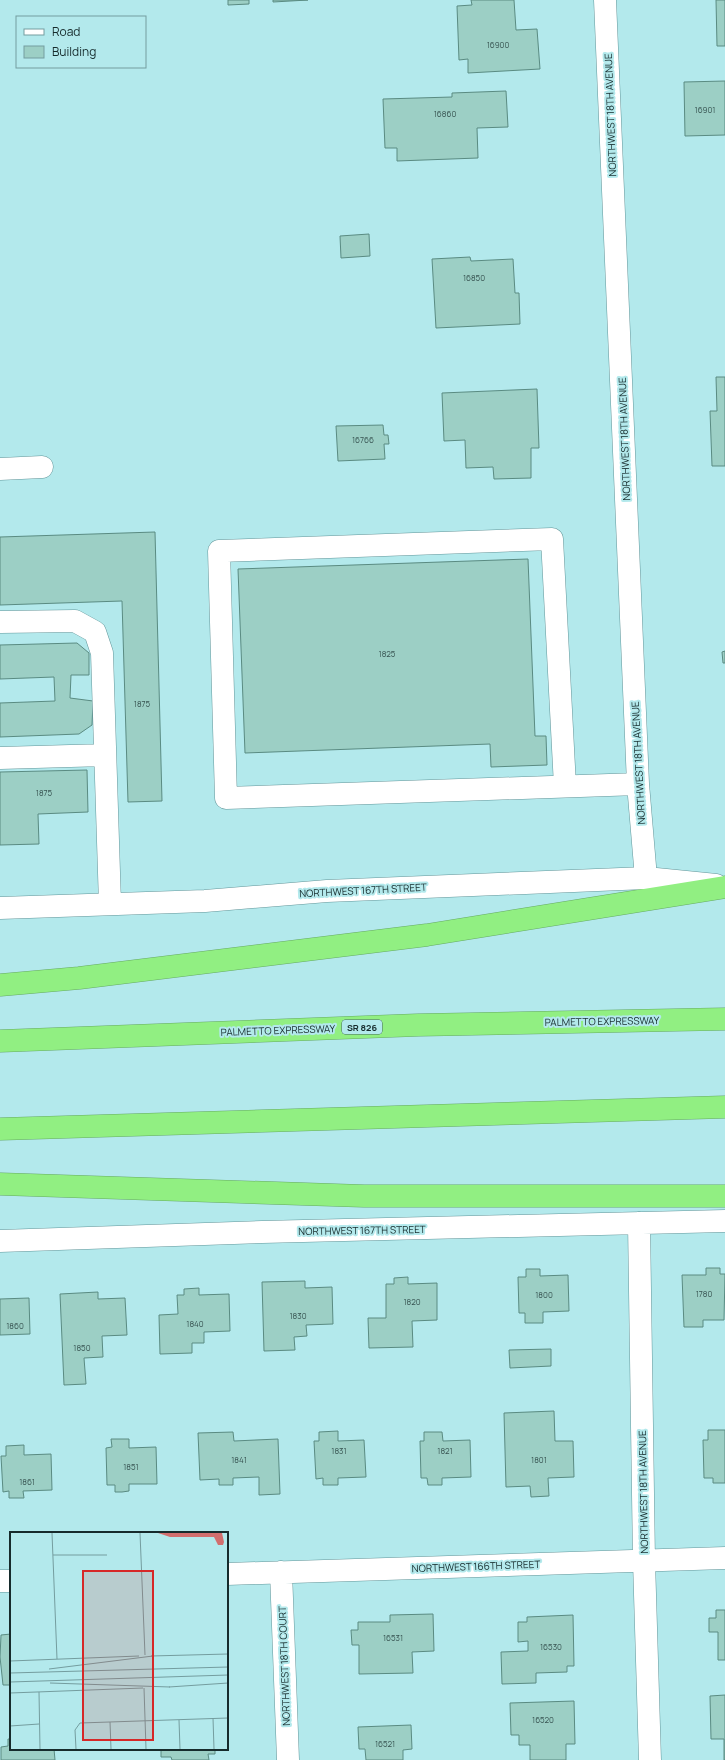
<svg xmlns="http://www.w3.org/2000/svg" width="725" height="1760" font-family="Manrope,sans-serif">
  <style>
    .building { fill: #9ccfc5; stroke: #5a8b82 }
    .lines { fill: none; stroke-linecap: round; stroke-linejoin: round }
    .minor-casing { stroke: #63969a; stroke-width: 23 }
    .highway-casing { stroke: #66aa64; stroke-width: 23 }
    .minor { stroke: #fff; stroke-width: 22 }
    .highway { stroke: #91ef82; stroke-width: 22 }
    .labels { text-anchor: middle; dominant-baseline: central; stroke-width: 4; stroke-linejoin: round; paint-order: stroke }
    .number-label { font-size: 8px; fill: #385452 }
    .shield { fill: #b3e9ec; stroke: #456466; stroke-width: 1 }
    .shield-label { font-size: 9px; font-weight: bold; fill: #162b2c }
    .street-label { font-size: 10px; fill: #162b2c; stroke: #b3e9ec }
    .inset-road { fill: none; stroke: #749d9f; stroke-width: 1 }
    .view { fill: #d62828; fill-opacity: 0.15; stroke: #d62828; stroke-width: 2 }
    .inset-edge { fill: none; stroke: #162b2c; stroke-width: 2 }
  </style>
  <rect width="100%" height="100%" fill="#b3e9ec"/>
  <path class="building" d="M228 0H249V4L228 5Z
    M273 0H308L273 2Z
    M471 0H514L516 30 537 29 540 69 468 73V59L459 60 457 6 472 5Z
    M716 0H725V46H717Z
    M725 81V135L685 136 684 82Z
    M506 91 508 127 477 128 478 158 397 161V148H385L383 99 452 97V93Z
    M369 234 370 256 341 258 340 236Z
    M470 257 471 261 513 259 515 293H519L520 324 436 328 432 259Z
    M716 377H725V466H712L710 411H717Z
    M537 389 539 448H531V478L494 479 493 467 466 468 465 440 444 441 442 393Z
    M383 425 384 435H388L389 444H384L385 459 338 461 336 426Z
    M155 532 162 801 128 802 122 601 0 605V537Z
    M528 559 535 736H546L547 765 491 767 490 744 245 753 238 569Z
    M77 643 89 653V675H71L70 698 93 701 92 725 79 734 0 737V703L55 701 54 677 0 679V645Z
    M725 651V663H723L722 652Z
    M87 770 88 812 38 814 39 844 0 845V772Z
    M706 1268H720V1274H725L724 1320H703V1327H684L682 1275H706Z
    M526 1269H540V1276L568 1275 569 1311 543 1312V1323H525V1313H519L518 1277H526Z
    M408 1277V1284L437 1283V1320L412 1321 413 1347 369 1348 368 1318H386V1284H394V1278Z
    M305 1281V1288L332 1287 333 1324 306 1325 307 1336 294 1337 295 1350 264 1351 262 1282Z
    M199 1288V1295L229 1294 230 1331 204 1332V1343H192V1353L160 1354 159 1315 178 1314 177 1295H184V1289Z
    M98 1292V1299L125 1298 127 1335 102 1336 103 1357 84 1358 86 1384 64 1385 60 1294Z
    M29 1298 30 1334 0 1335V1299Z
    M551 1349V1366L510 1368 509 1350Z
    M554 1411 555 1441H573L574 1477 548 1478 549 1496 531 1497 530 1486 506 1487 504 1413Z
    M708 1430H725V1483H713V1478H704L703 1440H708Z
    M338 1431V1441L364 1440 366 1477 338 1478V1485H323V1478L316 1479 314 1441H319V1432Z
    M233 1432 234 1441 278 1439 280 1494 259 1495V1477L233 1478V1485H219V1479L200 1480 198 1433Z
    M424 1432H442L443 1441 470 1440 471 1477 442 1478V1485H428L427 1478H421L420 1441H424Z
    M111 1439H129V1448L156 1447 157 1484H129V1491L122 1492H115V1485H107L106 1448 112 1447Z
    M24 1445V1455L51 1454 52 1490 23 1491 24 1498H9V1491L3 1492 1 1456H6V1446Z
    M716 1610H725V1660H718V1632H709V1618H716Z
    M433 1614 434 1651 412 1652 413 1673 359 1674V1645H352L351 1630H358V1622H390V1615Z
    M573 1615 574 1666H567V1672L536 1673V1683L502 1684 501 1652 528 1651V1641L518 1642V1622H527V1617Z
    M11 1634V1685H3L0 1657 1 1635Z
    M725 1695V1760H724V1739H711L710 1696Z
    M574 1701 575 1744H566V1760H530V1745H519V1735H511L510 1703Z
    M411 1725 412 1749 403 1750V1760H366L365 1749H359L358 1727Z
    M8 1739H11V1749H54L55 1760H1V1747L8 1746Z
    M161 1749H215V1754H208L209 1760H172L171 1757H161Z"/>
  <g class="lines">
    <defs>
      <path id="minor" d="M605 0 638 784 646 878
        M0 469 42 467
        M0 622 75 621 95 632 102 653 110 904
        M0 758 105 755
        M565 786 552 539 219 551 226 798 638 784
        M0 908 205 901 327 891 646 878 716 885
        M639 1223 644 1561 650 1760
        M0 1241 262 1232 725 1221
        M281 1572 288 1760
        M227 1574 725 1558
        M0 1581H11"/>
      <path id="highway" d="M0 985 79 978 427 935 725 887
        M0 1041 418 1025 725 1019
        M0 1129 725 1107
        M0 1184 364 1196H725"/>
    </defs>
    <use href="#minor" class="minor-casing"/>
    <use href="#highway" class="highway-casing"/>
    <use href="#minor" class="minor"/>
    <use href="#highway" class="highway"/>
  </g>
  <g class="labels">
    <g class="number-label">
      <text x="498" y="44">16900</text>
      <text x="705" y="109">16901</text>
      <text x="445" y="113">16860</text>
      <text x="474" y="277">16850</text>
      <text x="363" y="439">16766</text>
      <text x="387" y="653">1825</text>
      <text x="142" y="703">1875</text>
      <text x="44" y="792">1875</text>
      <text x="704" y="1293">1780</text>
      <text x="544" y="1294">1800</text>
      <text x="412" y="1301">1820</text>
      <text x="298" y="1315">1830</text>
      <text x="195" y="1323">1840</text>
      <text x="15" y="1325">1860</text>
      <text x="82" y="1347">1850</text>
      <text x="339" y="1450">1831</text>
      <text x="445" y="1450">1821</text>
      <text x="239" y="1459">1841</text>
      <text x="539" y="1459">1801</text>
      <text x="131" y="1466">1851</text>
      <text x="27" y="1481">1861</text>
      <text x="393" y="1637">16531</text>
      <text x="551" y="1646">16530</text>
      <text x="543" y="1719">16520</text>
      <text x="385" y="1743">16521</text>
    </g>
    <rect class="shield" x="342" y="1020" width="40" height="14" rx="3"/>
    <g class="shield-label">
      <text x="362" y="1027">SR 826</text>
    </g>
    <g class="street-label">
      <text transform="translate(610 115) rotate(-92)">NORTHWEST 18TH AVENUE</text>
      <text transform="translate(624 439) rotate(-92)">NORTHWEST 18TH AVENUE</text>
      <text transform="translate(638 763) rotate(-93)">NORTHWEST 18TH AVENUE</text>
      <text transform="translate(363 890) rotate(-3)">NORTHWEST 167TH STREET</text>
      <text transform="translate(602 1021) rotate(-1)">PALMETTO EXPRESSWAY</text>
      <text transform="translate(278 1030) rotate(-2)">PALMETTO EXPRESSWAY</text>
      <text transform="translate(362 1230) rotate(-1)">NORTHWEST 167TH STREET</text>
      <text transform="translate(643 1492) rotate(-91)">NORTHWEST 18TH AVENUE</text>
      <text transform="translate(476 1566) rotate(-2)">NORTHWEST 166TH STREET</text>
      <text transform="translate(284 1666) rotate(-92)">NORTHWEST 18TH COURT</text>
    </g>
  </g>
  <g transform="translate(10 1532)">
    <rect width="218" height="218" fill="#b3e9ec"/>
    <path d="M148 1H212L214 10 213 13H208L204 5H160Z" fill="#d26e6e"/>
    <path class="inset-road" d="M42 1 47 127M130 1 135 123M43 23H97M141 124 218 122M0 129 129 124M39 137 143 124M0 141 218 135M0 150 218 143M40 151 160 155M159 155 218 151M134 156 136 217M29 160 30 217M0 161 133 156M203 186 204 217M169 188 170 217M100 190 101 217M0 194 29 192M66 217 65 198 70 191 218 186"/>
    <path class="view" d="M73 39H143V208H73Z"/>
    <rect width="218" height="218" class="inset-edge"/>
  </g>
  <rect x="16" y="16" width="130" height="52" fill="#b3e9ec" stroke="#749d9f"/>
  <rect x="24" y="29" width="20" height="6" fill="#ffffff" stroke="#749d9f"/>
  <text x="52" y="36" font-size="12" fill="#162b2c">Road</text>
  <rect x="24" y="46" width="20" height="12" fill="#9ccfc5" stroke="#749d9f"/>
  <text x="52" y="56" font-size="12" fill="#162b2c">Building</text>
</svg>
